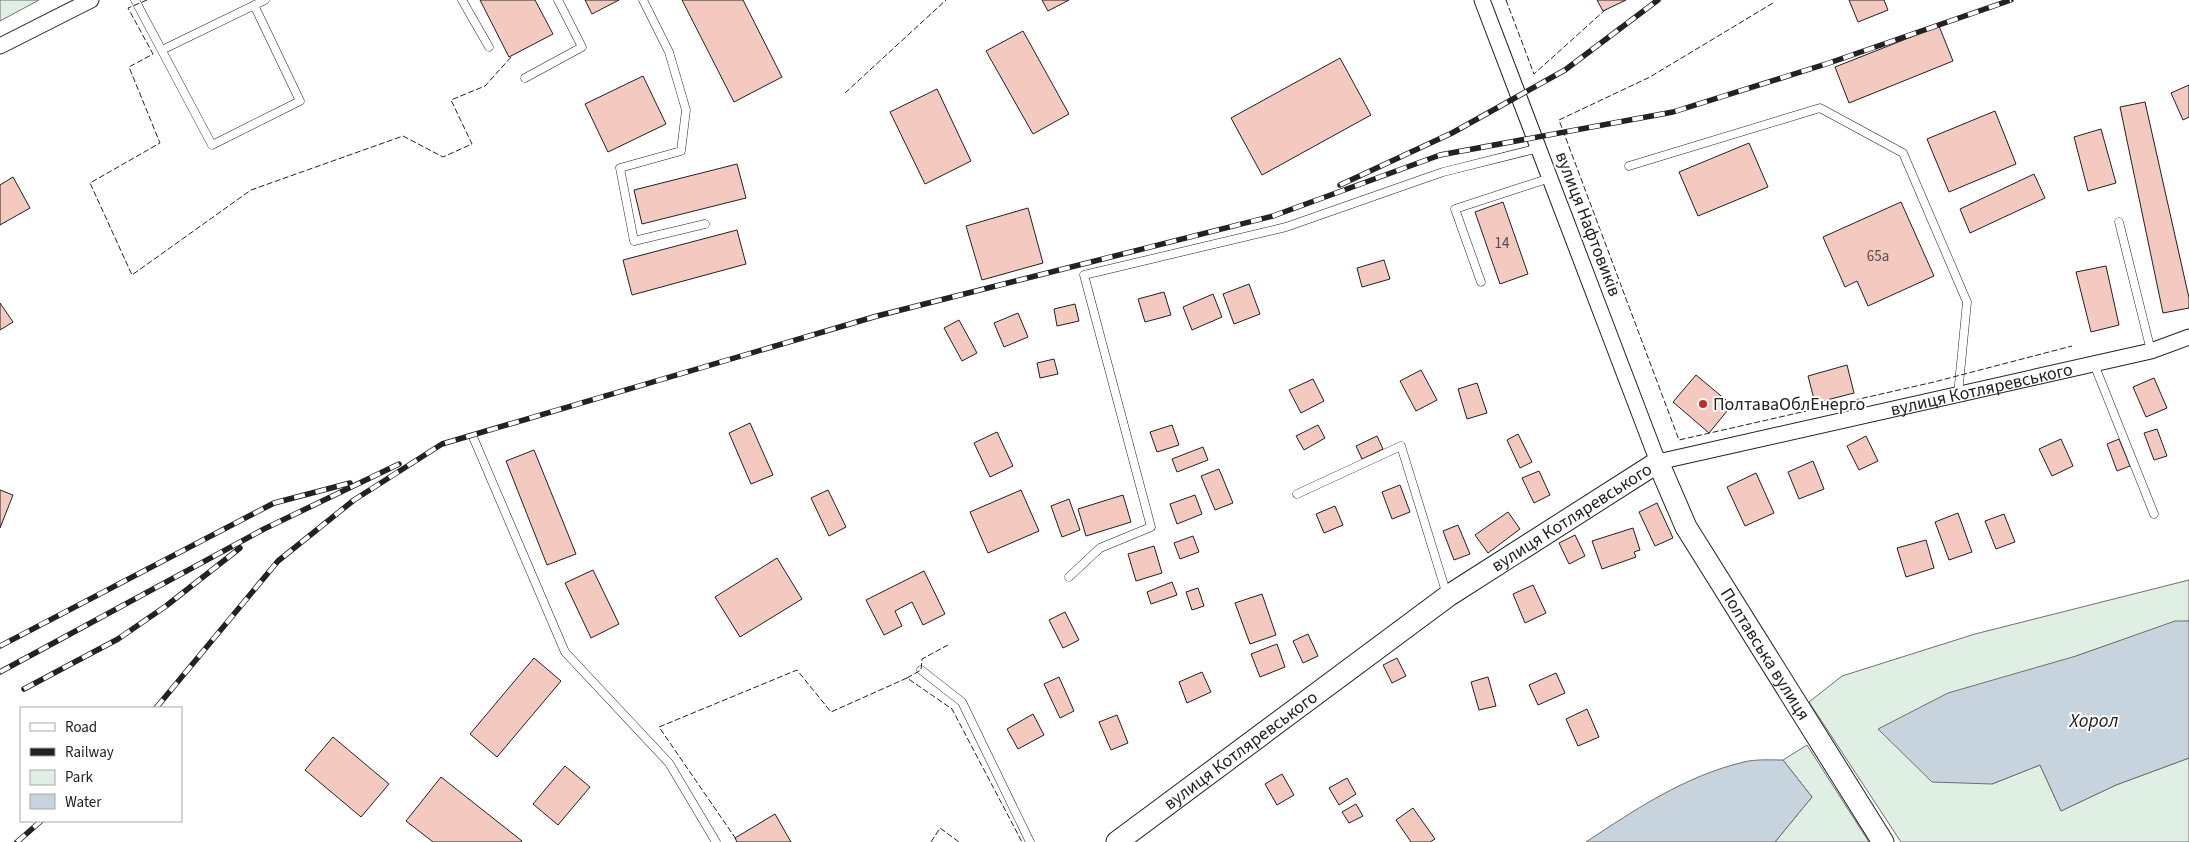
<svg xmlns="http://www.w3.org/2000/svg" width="2189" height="842" font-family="'Source Sans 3',sans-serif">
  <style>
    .green { fill: #e0efe3; stroke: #6f6f6f }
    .water { fill: #c7d3dd; stroke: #6f6f6f }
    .building { fill: #f3c9c0; stroke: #222 }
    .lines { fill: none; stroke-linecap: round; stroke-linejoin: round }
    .lane-casing { stroke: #222; stroke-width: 9 }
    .street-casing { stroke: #222; stroke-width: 17 }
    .secondary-casing { stroke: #222; stroke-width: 23 }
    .lane { stroke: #fff; stroke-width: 8 }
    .street { stroke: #fff; stroke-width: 15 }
    .secondary { stroke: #fff; stroke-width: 21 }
    .rail-casing { stroke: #222; stroke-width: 5.5 }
    .rail { stroke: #fff; stroke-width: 4; stroke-dasharray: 11; stroke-linecap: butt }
    .fence { stroke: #222; stroke-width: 1; stroke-dasharray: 6 2.5; stroke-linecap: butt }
    .poi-dot { fill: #c62828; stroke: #fff; stroke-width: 2 }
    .labels { text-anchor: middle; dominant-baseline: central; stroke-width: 4; stroke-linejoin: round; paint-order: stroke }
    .number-label { font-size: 15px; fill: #564c4a }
    .street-label { font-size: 18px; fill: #222; stroke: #fff }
    .poi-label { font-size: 18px; fill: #222; stroke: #fff; text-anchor: start }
    .water-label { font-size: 19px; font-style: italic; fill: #222; stroke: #fff }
  </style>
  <rect width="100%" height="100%" fill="#fff"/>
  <path class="green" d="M0 0H39L0 21Z
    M2189 580V621L2175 622 2076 656 1992 784 2040 765 2061 811 2116 785 2189 758V842H1901L1809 702 1842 676 1975 634Z
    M1807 745 1869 842H1775L1812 797 1783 760Z"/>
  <path class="water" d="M2175 621H2189V758L2116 785 2061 811 2040 765 1992 784 1932 782 1878 729 1948 693 2076 656Z
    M1783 760 1812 797 1775 842H1586C1636 809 1685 776 1744 762 1756 759 1770 760 1783 760Z"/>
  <path class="building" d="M480 0H535L553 34 509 57Z
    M585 0H619L592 14Z
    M682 0H743L782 77 734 102Z
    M1042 0H1069L1048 11Z
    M1597 0H1626L1603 11Z
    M1849 0H1884L1888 10 1858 22Z
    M1939 26 1953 61 1849 103 1835 67Z
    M1023 31 1069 114 1033 134 986 51Z
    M1340 58 1371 115 1262 175 1231 118Z
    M643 76 666 124 608 152 585 104Z
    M2189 85V117L2183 120 2171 93Z
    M937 89 971 161 925 184 890 112Z
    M2145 102 2189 298V308L2163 313 2120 107Z
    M1995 111 2016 164 1949 192 1927 139Z
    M2101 129 2116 183 2088 191 2074 137Z
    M1749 143 1768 187 1698 216 1679 172Z
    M737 164 746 198 642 224 634 190Z
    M2034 174 2045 198 1970 233 1960 209Z
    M13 177 30 208 0 225V185Z
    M1503 202 1528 274 1500 284 1475 212Z
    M1901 202 1934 276 1868 306 1857 281 1845 287 1823 237Z
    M1028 208 1043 263 982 280 966 226Z
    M737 230 746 264 632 295 623 260Z
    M1384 260 1390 279 1362 287 1357 268Z
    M2106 266 2119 325 2091 332 2076 272Z
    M1249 284 1260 314 1234 324 1223 294Z
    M1164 292 1171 315 1145 322 1138 299Z
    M1213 294 1222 317 1192 330 1183 307Z
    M0 303 13 322 0 330Z
    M1075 304 1079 321 1057 326 1054 309Z
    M1018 313 1028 337 1004 347 994 323Z
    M959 320 977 353 962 361 944 328Z
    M1054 359 1058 374 1040 378 1037 363Z
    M1847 365 1854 393 1815 403 1808 376Z
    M1421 370 1437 400 1416 411 1400 381Z
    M1696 375 1732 405 1709 433 1673 402Z
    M2154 378 2167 408 2146 417 2133 387Z
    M1313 379 1324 401 1301 413 1289 390Z
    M1477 383 1487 413 1467 419 1458 389Z
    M750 423 773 475 751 484 729 433Z
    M1172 425 1179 445 1157 452 1150 432Z
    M1318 425 1325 438 1304 450 1296 436Z
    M2157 429 2167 456 2154 460 2144 433Z
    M997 432 1013 466 990 477 974 443Z
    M1518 434 1532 462 1520 468 1507 440Z
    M1377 436 1383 449 1362 459 1356 446Z
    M1866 436 1878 461 1859 470 1847 446Z
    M2061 439 2073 466 2052 476 2039 449Z
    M2119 439 2130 466 2117 471 2107 444Z
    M1203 447 1208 460 1177 472 1172 459Z
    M534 450 576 554 547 565 506 461Z
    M1813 461 1824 489 1799 499 1788 472Z
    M1219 469 1233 503 1215 510 1201 476Z
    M1539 471 1550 495 1534 503 1522 478Z
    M1756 473 1774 513 1745 526 1727 487Z
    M1400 485 1410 512 1392 519 1382 492Z
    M0 490 13 495 0 528Z
    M828 490 846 527 829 536 811 498Z
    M1021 490 1039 531 988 553 970 512Z
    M1123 495 1131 522 1086 536 1078 509Z
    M1195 495 1202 514 1177 524 1170 504Z
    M1069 499 1080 530 1062 537 1051 506Z
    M1657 503 1673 538 1655 546 1639 512Z
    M1335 506 1343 525 1324 533 1316 514Z
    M1508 512 1520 529 1488 553 1475 535Z
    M1958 513 1972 552 1949 560 1935 522Z
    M2004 514 2015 542 1996 549 1985 521Z
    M1458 525 1470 554 1454 560 1443 531Z
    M1633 528 1640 550 1634 552 1636 557 1602 569 1592 541Z
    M1575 535 1585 556 1569 564 1559 543Z
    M1193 536 1199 552 1180 559 1174 543Z
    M1926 540 1934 568 1906 577 1897 548Z
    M1154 546 1162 573 1136 581 1128 554Z
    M777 558 802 599 740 637 715 597Z
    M593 570 619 624 591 638 565 583Z
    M924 571 945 614 923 625 912 602 895 611 902 626 884 635 866 600Z
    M1172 582 1177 595 1151 604 1147 592Z
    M1533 585 1546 613 1525 623 1513 594Z
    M1198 588 1204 606 1192 610 1186 592Z
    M1262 594 1276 635 1250 644 1235 603Z
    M1065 612 1079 640 1063 648 1049 620Z
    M1308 634 1318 656 1303 663 1293 641Z
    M1277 644 1285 667 1260 677 1251 654Z
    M534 658 561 681 497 757 470 734Z
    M1397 658 1406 676 1392 683 1383 665Z
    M1202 672 1211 692 1187 703 1179 682Z
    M1556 673 1565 693 1538 705 1529 685Z
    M1059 677 1074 711 1060 718 1044 684Z
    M1488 677 1496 706 1479 710 1471 682Z
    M1587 709 1599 737 1578 746 1566 719Z
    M1033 714 1044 735 1018 749 1007 729Z
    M1117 715 1128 743 1111 750 1099 722Z
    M333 737 389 784 361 817 305 770Z
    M565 766 590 787 558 825 533 804Z
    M1282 774 1294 795 1277 805 1265 784Z
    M441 777 522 841 521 842H433L406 821Z
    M1347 778 1356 794 1339 805 1329 788Z
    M1356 804 1363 816 1349 823 1342 812Z
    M1413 808 1435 839 1430 842H1411L1396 820Z
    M775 814 791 842H737L735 838Z"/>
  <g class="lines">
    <defs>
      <path id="lane" d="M135 0 212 145 300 101 254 5
        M462 0 489 47
        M643 0 669 52 686 110 681 151 620 168 634 241 705 224
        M162 50 265 0
        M525 78 582 47 558 0
        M1629 166 1820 108 1903 153 1967 302 1958 394
        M2119 222 2151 351
        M1481 282 1455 209 1550 178
        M2094 364 2154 514
        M473 437 565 652 669 763 716 842
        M1297 494 1401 446 1447 595
        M1069 577 1100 548 1151 527 1084 275 1286 227 1443 172 1539 148
        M921 670 962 702 1030 842"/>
      <g id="street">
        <path id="s1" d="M1482 0 1658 462 2151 351 2189 337"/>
        <path d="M0 46 91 0"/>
      </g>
      <g id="secondary">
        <path id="s2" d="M1117 842 1448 596 1658 462 1686 527 1883 842"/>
      </g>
    </defs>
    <use href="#lane" class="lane-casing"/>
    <use href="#street" class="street-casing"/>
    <use href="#secondary" class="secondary-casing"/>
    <use href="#lane" class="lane"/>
    <use href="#street" class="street"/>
    <use href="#secondary" class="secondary"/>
    <defs>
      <path id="rail" d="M1340 185 1452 133 1565 70 1658 0
        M0 646 274 503 350 483
        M0 672 264 529 399 464
        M24 689 118 639 166 606 240 548
        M156 708 278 561 354 500 442 444 877 316 1273 216 1440 155 1673 112 1829 63 2011 0
        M17 842 41 821"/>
    </defs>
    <use href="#rail" class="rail-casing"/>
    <use href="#rail" class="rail"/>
    <path class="fence" d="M147 0 128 8 153 54 129 67 160 143 90 183 132 275 251 190 403 136 443 157 472 144 451 100 485 86 512 56
      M1506 0 1534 74 1605 10
      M1773 3 1650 77 1559 120 1679 440 1934 382 2072 346
      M845 93 946 0
      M907 678 921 670 922 659 948 645
      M736 839 659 727 797 670 831 712 907 678 952 709 1022 842
      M931 842 940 828 959 842"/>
  </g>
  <circle class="poi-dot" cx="1703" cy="404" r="5"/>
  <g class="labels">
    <g class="number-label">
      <text x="1502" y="243">14</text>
      <text x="1878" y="256">65а</text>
    </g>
    <g class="street-label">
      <text transform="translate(1588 224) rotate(69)">вулиця Нафтовиків</text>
      <text stroke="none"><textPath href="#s1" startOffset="826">вулиця Котляревського</textPath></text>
      <text stroke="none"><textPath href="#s2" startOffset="559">вулиця Котляревського</textPath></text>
      <text stroke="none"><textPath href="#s2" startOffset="882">Полтавська вулиця</textPath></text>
      <text stroke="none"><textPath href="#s2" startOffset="154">вулиця Котляревського</textPath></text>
    </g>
    <g class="poi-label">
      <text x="1713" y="404">ПолтаваОблЕнерго</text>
    </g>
    <g class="water-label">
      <text x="2094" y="721">Хорол</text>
    </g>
  </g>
  <rect x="20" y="707" width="162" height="115" fill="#ffffff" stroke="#a7a7a7"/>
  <rect x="30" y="723" width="25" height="8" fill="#ffffff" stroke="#a7a7a7"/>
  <text x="65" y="732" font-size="15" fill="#222222">Road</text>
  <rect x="30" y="748" width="25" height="8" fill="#222222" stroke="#a7a7a7"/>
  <text x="65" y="757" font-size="15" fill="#222222">Railway</text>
  <rect x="30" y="770" width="25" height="15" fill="#e0efe3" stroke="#a7a7a7"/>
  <text x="65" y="782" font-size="15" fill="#222222">Park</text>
  <rect x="30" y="794" width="25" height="15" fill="#c7d3dd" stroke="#a7a7a7"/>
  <text x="65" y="807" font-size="15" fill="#222222">Water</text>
</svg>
